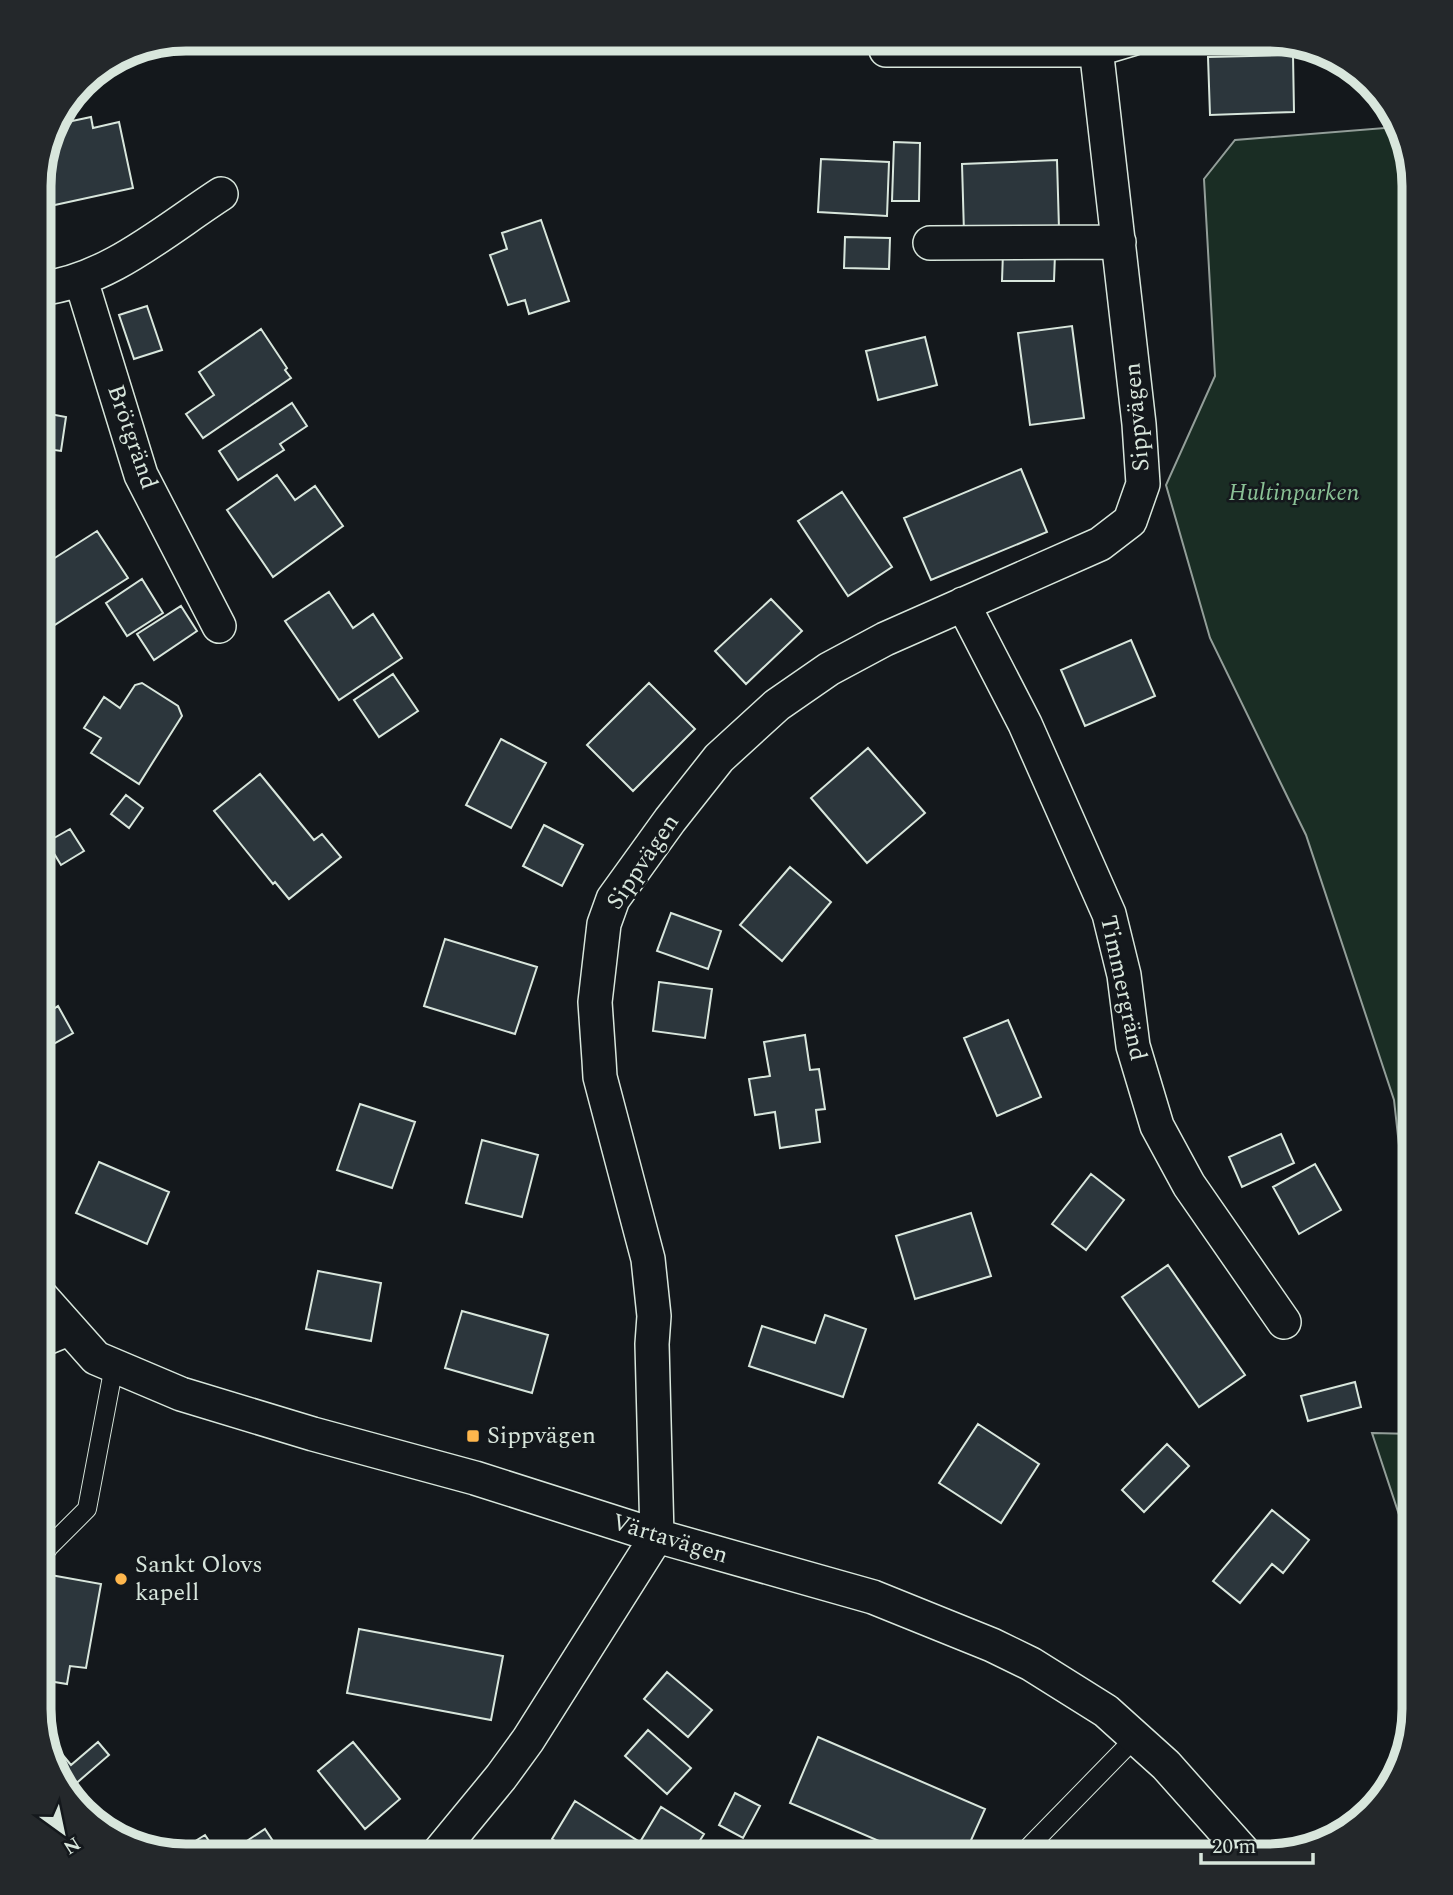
<svg xmlns="http://www.w3.org/2000/svg" width="1453" height="1895" font-family="Spectral,serif">
  <style>
    .green { fill: #1a2d24; stroke: #939e99; stroke-width: 2 }
    .building { fill: #2c363c; stroke: #d8e6dc; stroke-width: 2 }
    .lines { fill: none; stroke-linecap: round; stroke-linejoin: round }
    .lane-casing { stroke: #d8e6dc; stroke-width: 20 }
    .street-casing { stroke: #d8e6dc; stroke-width: 36 }
    .lane { stroke: #14181c; stroke-width: 18 }
    .street { stroke: #14181c; stroke-width: 33 }
    .poi-dot { fill: #ffb74d; stroke: #14181c; stroke-width: 2.5 }
    .labels { text-anchor: middle; dominant-baseline: central; stroke-width: 5; stroke-linejoin: round; paint-order: stroke }
    .street-label { font-size: 24px; fill: #d8e6dc; stroke: #14181c }
    .park-label { font-size: 24px; font-style: italic; fill: #8ac095; stroke: #14181c }
    .poi-label { font-size: 24px; fill: #d8e6dc; stroke: #14181c; text-anchor: start }
    .rim { fill: none; stroke: #d8e6dc; stroke-width: 9 }
  </style>
  <rect width="100%" height="100%" fill="#14181c"/>
  <path class="green" d="M1397 127 1414 186V1281L1394 1100 1306 835 1210 638 1166 485 1215 376 1204 179 1235 140Z
    M1372 1433 1414 1434V1560Z"/>
  <path class="building" d="M770 39H848V47L771 53Z
    M1293 55 1294 112 1210 115 1208 57Z
    M91 117 93 128 119 122 133 188 41 208 39 176 47 147 55 146 53 125Z
    M894 142 920 143 919 201H892Z
    M821 159 889 162 887 216 818 212Z
    M1057 160 1059 229 964 233 962 164Z
    M541 220 569 301 529 314 525 300 508 305 490 255 507 249 502 233Z
    M845 237 890 238 889 269 844 268Z
    M1003 252 1055 254 1054 281H1002Z
    M147 306 162 350 134 359 119 315Z
    M1072 326 1084 418 1030 425 1018 333Z
    M261 329 287 368 285 370 291 378 203 438 186 414 214 395 199 372Z
    M925 337 937 385 878 400 866 351Z
    M292 403 307 426 280 444 284 450 238 480 219 451Z
    M39 412 66 417 61 451 39 448Z
    M1021 469 1047 532 931 580 904 518Z
    M277 475 295 500 315 486 343 526 273 577 227 510Z
    M842 492 892 567 848 596 798 521Z
    M97 531 128 578 53 626 39 604V568Z
    M142 579 163 613 127 636 106 603Z
    M329 592 353 628 373 614 402 658 339 700 285 621Z
    M771 599 802 631 746 684 715 651Z
    M181 606 197 631 154 660 137 634Z
    M1131 640 1155 696 1085 726 1061 670Z
    M393 674 418 711 379 737 354 700Z
    M142 683 178 706 182 716 139 784 91 753 101 738 84 728 104 697 120 708 135 685Z
    M649 683 695 729 633 791 587 745Z
    M501 739 546 763 511 828 466 805Z
    M868 748 925 813 867 863 811 798Z
    M260 774 314 840 322 834 341 857 289 899 275 882 273 884 214 811Z
    M126 795 143 808 129 828 111 814Z
    M544 825 583 845 562 886 523 866Z
    M70 829 84 851 61 865 47 842Z
    M790 867 831 902 782 961 740 925Z
    M671 913 721 931 708 969 657 951Z
    M445 939 537 967 515 1034 424 1006Z
    M659 982 712 989 705 1038 653 1031Z
    M39 987 52 1010 58 1006 73 1033 39 1052Z
    M1008 1020 1041 1097 997 1116 964 1038Z
    M805 1035 810 1070 819 1069 825 1109 816 1110 820 1142 780 1148 775 1112 755 1115 749 1079 770 1076 764 1042Z
    M360 1104 415 1122 392 1188 337 1170Z
    M1281 1134 1294 1163 1242 1187 1229 1157Z
    M482 1140 538 1155 522 1217 466 1203Z
    M99 1162 169 1192 147 1244 76 1213Z
    M1315 1164 1341 1210 1299 1234 1273 1187Z
    M1091 1174 1124 1200 1086 1250 1052 1224Z
    M971 1213 991 1276 915 1299 896 1236Z
    M1168 1265 1245 1375 1199 1407 1122 1297Z
    M318 1271 381 1283 371 1341 306 1329Z
    M462 1311 548 1335 532 1393 445 1368Z
    M825 1315 866 1329 843 1397 749 1366 762 1326 815 1343Z
    M1355 1382 1361 1407 1308 1421 1301 1396Z
    M978 1424 1039 1464 1001 1523 939 1483Z
    M1167 1444 1189 1466 1144 1512 1122 1490Z
    M1272 1510 1309 1540 1283 1573 1272 1564 1240 1603 1213 1581Z
    M45 1574 101 1584 86 1668 70 1666 67 1684 42 1680 45 1659 39 1658V1611Z
    M359 1629 503 1656 491 1720 347 1693Z
    M667 1672 712 1710 688 1737 644 1699Z
    M648 1730 691 1768 667 1794 625 1756Z
    M47 1736 71 1765 98 1742 109 1755 65 1793Z
    M818 1737 985 1809 964 1856H914L790 1803Z
    M353 1742 400 1799 365 1829 318 1771Z
    M735 1793 760 1806 743 1838 719 1825Z
    M575 1801 640 1842 661 1807 704 1834 690 1856H580L552 1839Z
    M265 1829 283 1856H224Z
    M205 1835 219 1856H190L184 1848Z"/>
  <g class="lines">
    <defs>
      <path id="lane" d="M39 1562 49 1547 87 1509 114 1366
        M1020 1856 1136 1737"/>
      <path id="street" d="M886 50H1095L1132 39
        M930 243 1119 242
        M81 280 141 475 219 626
        M39 289C108 281 164 231 221 194
        M963 604 1025 724 1109 914 1124 975 1133 1046 1157 1126 1189 1185 1284 1322
        M39 1294 96 1358 181 1394 313 1434 475 1478 657 1536 873 1597 992 1645 1031 1664 1106 1711 1166 1765 1247 1856
        M39 1341 68 1329
        M436 1856 501 1777 528 1740 657 1536 652 1344 654 1316 648 1259 600 1077 599 1060 595 1002 604 924 613 899 670 820 719 758 777 705 829 669 885 639 1100 544 1130 521 1143 484 1139 424 1095 39"/>
    </defs>
    <use href="#lane" class="lane-casing"/>
    <use href="#street" class="street-casing"/>
    <use href="#lane" class="lane"/>
    <use href="#street" class="street"/>
  </g>
  <g class="poi-dot">
    <rect x="466" y="1429" width="14" height="14" rx="3.5"/>
    <circle cx="121" cy="1579" r="7"/>
  </g>
  <g class="labels">
    <g class="street-label">
      <text transform="translate(1137 417) rotate(-95)">Sippvägen</text>
      <text transform="translate(132 437) rotate(71)">Brötgränd</text>
      <text transform="translate(643 862) rotate(-56)">Sippvägen</text>
      <text transform="translate(1123 988) rotate(78)">Timmergränd</text>
      <text transform="translate(670 1539) rotate(17)">Värtavägen</text>
    </g>
    <g class="park-label">
      <text x="1294" y="493">Hultinparken</text>
    </g>
    <g class="poi-label">
      <text x="487" y="1436">Sippvägen</text>
      <text x="135" y="1565">Sankt Olovs<tspan x="135" dy="28">kapell</tspan></text>
    </g>
  </g>
  <path d="M0 0H1453V1895H0ZM186 51H1267A135 135 0 0 1 1402 186V1709A135 135 0 0 1 1267 1844H186A135 135 0 0 1 51 1709V186A135 135 0 0 1 186 51Z" fill="#24282b" fill-rule="evenodd"/>
  <path class="rim" d="M186 51H1267A135 135 0 0 1 1402 186V1709A135 135 0 0 1 1267 1844H186A135 135 0 0 1 51 1709V186A135 135 0 0 1 186 51Z"/>
  <g transform="translate(63 1832) rotate(147)" stroke="#14181c" stroke-width="5" paint-order="stroke">
  <path d="M0-5L12 26L0 18L-12 26Z" fill="#d8e6dc"/>
  <text y="-10" font-size="19" font-weight="bold" text-anchor="middle" fill="#d8e6dc">N</text>
  </g>
  <path d="M1201 1853v10h112v-10" fill="none" stroke="#d8e6dc" stroke-width="3.5"/>
  <text x="1212" y="1853" font-size="21" fill="#d8e6dc" stroke="#14181c" stroke-width="5" paint-order="stroke">20 m</text>
</svg>
